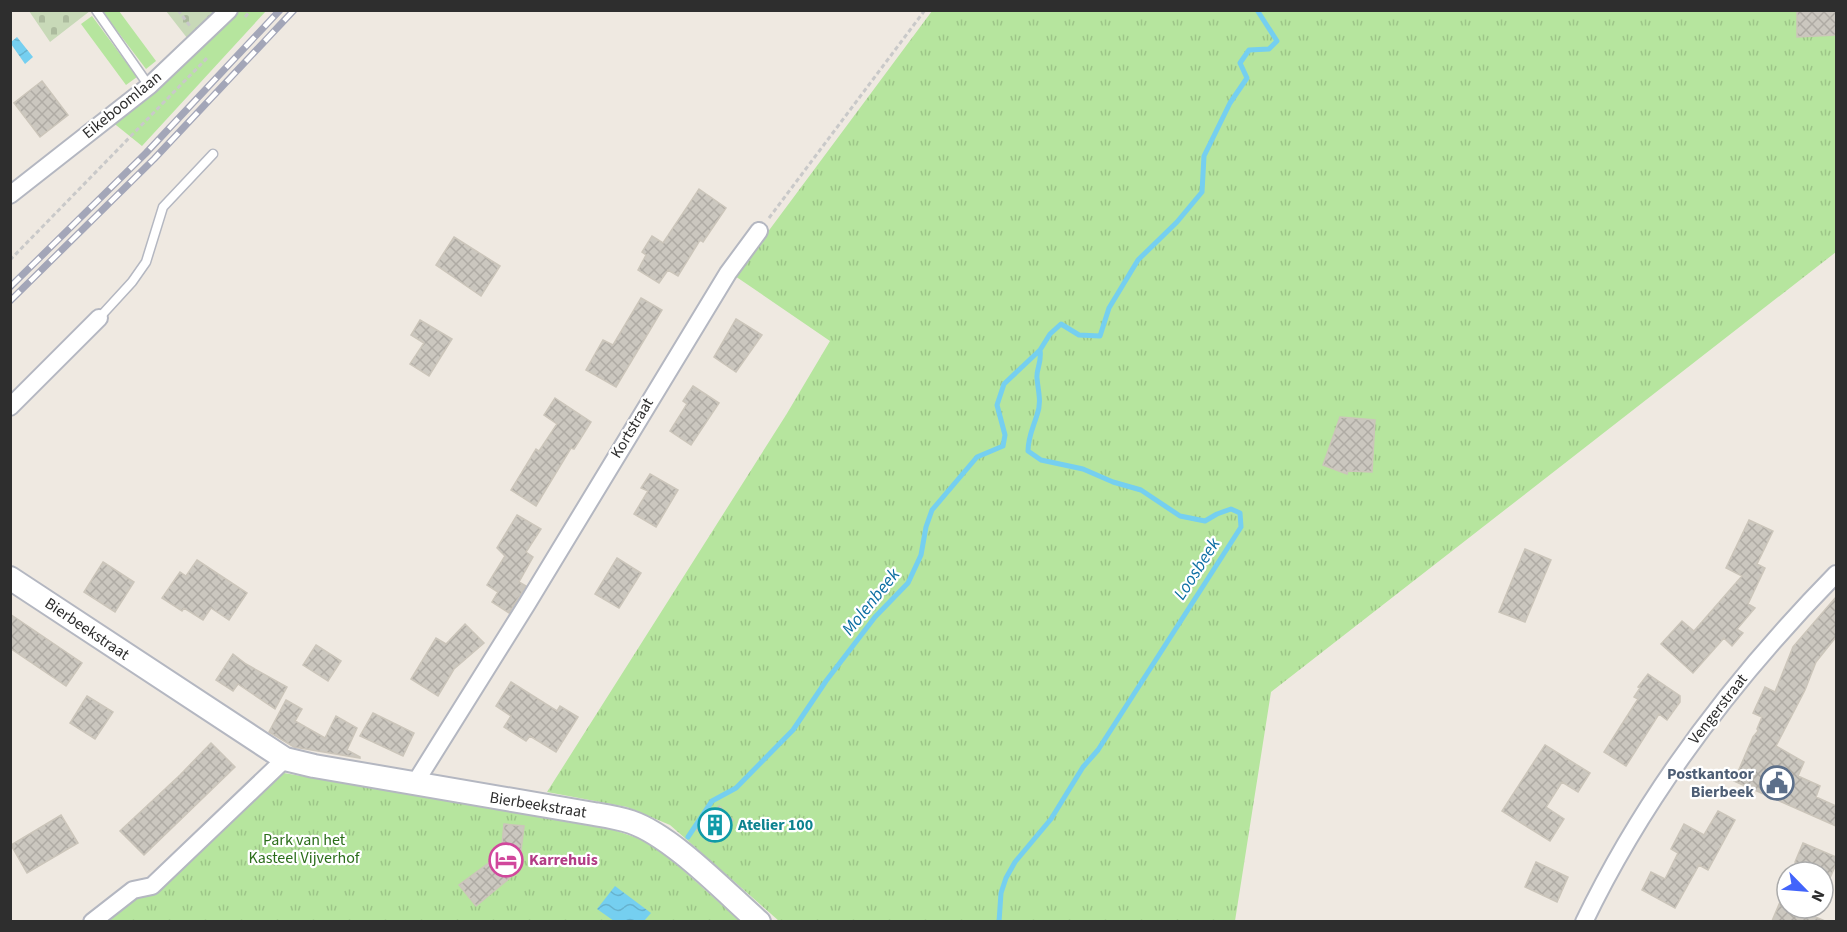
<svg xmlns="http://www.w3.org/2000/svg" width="1847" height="932" font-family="'Source Sans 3',sans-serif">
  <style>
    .grass { fill: #b6e59e }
    .cemetery { fill: url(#cemetery-stones) }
    .park { fill: url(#park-tufts) }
    .water { fill: url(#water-waves) }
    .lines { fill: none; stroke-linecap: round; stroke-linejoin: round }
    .stream { stroke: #75cff0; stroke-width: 5 }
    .building { fill: url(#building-cross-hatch); stroke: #cbc5ba; stroke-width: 1.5 }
    .lane-casing { stroke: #b4b7c1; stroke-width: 11 }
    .street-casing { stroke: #b4b7c1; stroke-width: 20 }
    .secondary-casing { stroke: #b4b7c1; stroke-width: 26 }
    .path { stroke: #c9c9c9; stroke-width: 3; stroke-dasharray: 4.5 3; stroke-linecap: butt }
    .lane { stroke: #fff; stroke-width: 8 }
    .street { stroke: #fff; stroke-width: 16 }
    .secondary { stroke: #fff; stroke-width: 22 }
    .rail-casing { stroke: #a3a6b8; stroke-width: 7 }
    .rail { stroke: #fff; stroke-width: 4.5; stroke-dasharray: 14; stroke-linecap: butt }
    .labels { text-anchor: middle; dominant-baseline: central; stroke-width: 4.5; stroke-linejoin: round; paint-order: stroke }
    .street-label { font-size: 16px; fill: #2e2e2e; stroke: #fff }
    .service-label { font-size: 16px; font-weight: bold; fill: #4e5e75; stroke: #fff; text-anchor: end }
    .culture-label { font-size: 16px; font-weight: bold; fill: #0d838f; stroke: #fff; text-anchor: start }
    .park-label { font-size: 16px; fill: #2c6e1b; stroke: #fff }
    .hotel-label { font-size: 16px; font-weight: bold; fill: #b23c85; stroke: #fff; text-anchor: start }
    .water-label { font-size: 18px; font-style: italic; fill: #0d6fa3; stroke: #fff }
  </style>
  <defs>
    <pattern id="cemetery-stones" width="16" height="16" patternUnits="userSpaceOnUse" patternTransform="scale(1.5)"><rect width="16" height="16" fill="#c8d9b8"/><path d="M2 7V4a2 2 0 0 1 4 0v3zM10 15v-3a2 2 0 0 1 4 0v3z" fill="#acbb9e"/></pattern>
    <pattern id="park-tufts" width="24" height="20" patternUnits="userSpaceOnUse" patternTransform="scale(1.5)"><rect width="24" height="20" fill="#b6e59e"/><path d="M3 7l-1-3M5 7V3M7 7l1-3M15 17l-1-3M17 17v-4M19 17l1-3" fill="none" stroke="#9dc588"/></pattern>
    <pattern id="water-waves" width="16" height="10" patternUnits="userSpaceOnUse" patternTransform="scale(1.5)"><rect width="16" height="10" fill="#75cff0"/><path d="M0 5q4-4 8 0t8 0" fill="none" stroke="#66b2ce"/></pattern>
    <pattern id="building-cross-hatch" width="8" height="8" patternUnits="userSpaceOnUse" patternTransform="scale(1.5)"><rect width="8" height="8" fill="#cbc7bf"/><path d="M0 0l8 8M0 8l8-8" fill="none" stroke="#afaba4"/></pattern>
  </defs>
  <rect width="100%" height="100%" fill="#efe9e1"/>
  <path class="grass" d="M102 11H119L156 61 146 69Z
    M235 11H266L142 146 111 121Z
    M92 16 137 77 126 85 81 24Z"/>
  <path class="cemetery" d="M29 11H90L50 42Z
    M166 11H222L191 43Z"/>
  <path class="park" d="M932 11H1836V252L1271 692 1235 921H779L670 825 627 807 547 792 786 415 830 341 735 276Z
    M278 772 614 830 643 840 665 854 740 921 102 922Z"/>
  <path class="water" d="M17 37 33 57 25 64 11 44V42Z
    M615 886 651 913 644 921H614L597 909Z"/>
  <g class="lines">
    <path class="stream" d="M688 837 712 801 736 788 793 730 826 681 875 617 908 583 921 555 926 527 932 510 977 457 1003 446 1005 435 997 405 1004 384 1040 350 1050 334 1061 324 1079 335 1100 336 1109 308 1138 260 1177 222 1202 192 1204 156 1230 103 1247 78 1240 63 1249 50 1269 49 1277 41 1257 10
      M999 922 1001 893 1006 878 1015 862 1051 819 1083 767 1098 750 1241 527 1240 513 1231 509 1217 514 1205 521 1180 516 1141 490 1113 482 1083 469 1041 460 1028 451C1028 437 1033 428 1037 415 1042 402 1038 391 1037 378 1036 369 1042 363 1040 350"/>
  </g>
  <path class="building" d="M1797 10H1836V35L1797 37Z
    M42 81 68 115 40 137 14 103Z
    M699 189 726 208 703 242 700 240 678 276 668 270 659 283 638 270 646 255 642 252 652 236 663 243Z
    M454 237 500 266 481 296 436 265Z
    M641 298 662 310 616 387 586 370 603 340 613 345Z
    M736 319 762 335 736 372 714 357Z
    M420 320 452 339 429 376 410 364 424 343 411 335Z
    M693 386 719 403 691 445 670 431 687 404 683 401Z
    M555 398 591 422 574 449 571 448 536 506 511 490 536 449 539 451 557 424 544 415Z
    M1340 417 1375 420 1372 472 1348 471 1347 474 1323 465Z
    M650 474 678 490 656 527 634 514 648 491 641 488Z
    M517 515 541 529 526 552 533 557 519 582 526 586 509 613 492 602 498 592 487 585 505 556 497 548Z
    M1749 520 1773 531 1757 564 1765 568 1748 604 1755 608 1737 629 1743 633 1732 646 1724 638 1693 673 1661 644 1682 621 1694 631 1742 576 1726 568Z
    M1525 549 1551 560 1525 622 1499 612Z
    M617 558 641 573 619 608 595 594Z
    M197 560 247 593 229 620 211 608 203 620 184 608 182 611 162 598 180 572 186 576Z
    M103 562 134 582 115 612 84 592Z
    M1836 597V637L1816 662 1805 690 1776 746 1804 762 1798 776 1820 786 1816 797 1836 806V826L1734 781 1753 737 1758 731 1757 729 1762 717 1753 713 1765 687 1775 692 1793 647Z
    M10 614 82 663 66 686 10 648Z
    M465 624 484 643 454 669 438 696 411 679 436 638 446 644Z
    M316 645 341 661 328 681 303 665Z
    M233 654 246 664 287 687 275 709 238 684 233 691 216 680Z
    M1648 674 1680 696V702L1667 720 1659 714 1626 766 1604 752 1638 699 1634 697 1640 688 1638 687Z
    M511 682 557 711 560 706 578 717 556 752 530 736 526 741 504 727 511 716 496 706Z
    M87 696 113 712 95 739 70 723Z
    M286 700 302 709 295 721 325 738 336 716 357 728 347 750 360 757V758L294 747 269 732Z
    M373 713 414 733 403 756 360 736Z
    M211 743 235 767 144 855 120 831 180 775Z
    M1545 745 1590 773 1578 792 1562 782 1546 807 1564 819 1550 841 1502 811Z
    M719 806 733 820 711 843 697 830Z
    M1718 811 1735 820 1708 870 1699 865 1675 908 1642 890 1651 872 1665 879 1678 853 1671 849 1684 824 1704 835Z
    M61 815 78 843 27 873 11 845Z
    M504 824 524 826 519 867 512 876 476 906 459 885 501 854Z
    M1803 843 1836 857V864L1830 878 1823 874V872H1817L1795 862Z
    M1536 862 1568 877 1557 902 1525 887Z
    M1780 902 1787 905V908H1794L1825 921H1772Z"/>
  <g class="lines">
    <defs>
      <path id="lane" d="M96 10 149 86
        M99 318 132 282 146 262 163 207 213 154"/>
      <path id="street" d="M10 195 149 86 229 10
        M10 407 99 318
        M415 783 527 604 728 273 759 231
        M92 922 133 890 152 886 285 759
        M1584 922C1647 791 1735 677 1836 574"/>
      <path id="secondary" d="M10 578 285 759 314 766 594 814C606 816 619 818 631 822 672 836 725 892 759 922"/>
    </defs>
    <use href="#lane" class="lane-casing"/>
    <use href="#street" class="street-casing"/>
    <use href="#secondary" class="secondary-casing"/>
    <path class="path" d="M178 10 190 26
      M245 17 251 10
      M769 218 925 10
      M10 260 208 57"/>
    <use href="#lane" class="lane"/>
    <use href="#street" class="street"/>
    <use href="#secondary" class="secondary"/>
    <defs>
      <path id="rail" d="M10 287 146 153 280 10
        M10 301 154 159 294 10"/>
    </defs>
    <use href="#rail" class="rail-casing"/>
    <use href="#rail" class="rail"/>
  </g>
  <defs>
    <symbol id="civic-ring" viewBox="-11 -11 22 22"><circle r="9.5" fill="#fff" stroke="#5c6f8a" stroke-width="1.5"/><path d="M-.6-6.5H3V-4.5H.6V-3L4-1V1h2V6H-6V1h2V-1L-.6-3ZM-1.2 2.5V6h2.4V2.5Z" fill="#5c6f8a"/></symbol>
    <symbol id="building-ring" viewBox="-11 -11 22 22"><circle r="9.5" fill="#fff" stroke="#0f9aa8" stroke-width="1.5"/><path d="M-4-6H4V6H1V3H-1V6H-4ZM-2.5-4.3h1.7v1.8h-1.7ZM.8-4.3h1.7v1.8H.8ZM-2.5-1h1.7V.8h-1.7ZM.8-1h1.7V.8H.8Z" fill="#0f9aa8"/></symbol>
    <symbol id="hotel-ring" viewBox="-11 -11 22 22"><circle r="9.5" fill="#fff" stroke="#d1479c" stroke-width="1.5"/><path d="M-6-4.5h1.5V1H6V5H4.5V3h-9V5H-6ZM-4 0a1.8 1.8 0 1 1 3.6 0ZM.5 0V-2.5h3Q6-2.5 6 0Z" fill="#d1479c"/></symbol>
  </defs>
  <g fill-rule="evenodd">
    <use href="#civic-ring" x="1758" y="764" width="38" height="38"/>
    <use href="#building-ring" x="696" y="806" width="38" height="38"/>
    <use href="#hotel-ring" x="487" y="841" width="38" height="38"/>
  </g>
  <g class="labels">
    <g class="street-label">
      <text transform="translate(122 105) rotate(-39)">Eikeboomlaan</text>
      <text transform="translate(632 428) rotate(-59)">Kortstraat</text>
      <text transform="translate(87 629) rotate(34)">Bierbeekstraat</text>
      <text transform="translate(1718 709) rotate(-52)">Vengerstraat</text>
      <text transform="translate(538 805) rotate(9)">Bierbeekstraat</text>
    </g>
    <g class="service-label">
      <text x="1754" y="774">Postkantoor<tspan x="1754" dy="18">Bierbeek</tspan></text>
    </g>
    <g class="culture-label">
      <text x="738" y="825">Atelier 100</text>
    </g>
    <g class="park-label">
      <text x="304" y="840">Park van het<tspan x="304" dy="18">Kasteel Vijverhof</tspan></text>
    </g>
    <g class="hotel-label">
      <text x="529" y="860">Karrehuis</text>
    </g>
    <g class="water-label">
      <text transform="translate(1197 569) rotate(-57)">Loosbeek</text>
      <text transform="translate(871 602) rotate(-51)">Molenbeek</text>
    </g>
  </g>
  <rect width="1847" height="932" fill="none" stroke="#2e2e2e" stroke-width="24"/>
  <g transform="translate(1805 890) rotate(115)"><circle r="28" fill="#ffffff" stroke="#ababab" stroke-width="1.5"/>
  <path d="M0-4.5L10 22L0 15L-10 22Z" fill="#4264fb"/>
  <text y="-9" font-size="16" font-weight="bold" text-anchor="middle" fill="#2e2e2e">N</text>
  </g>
</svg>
